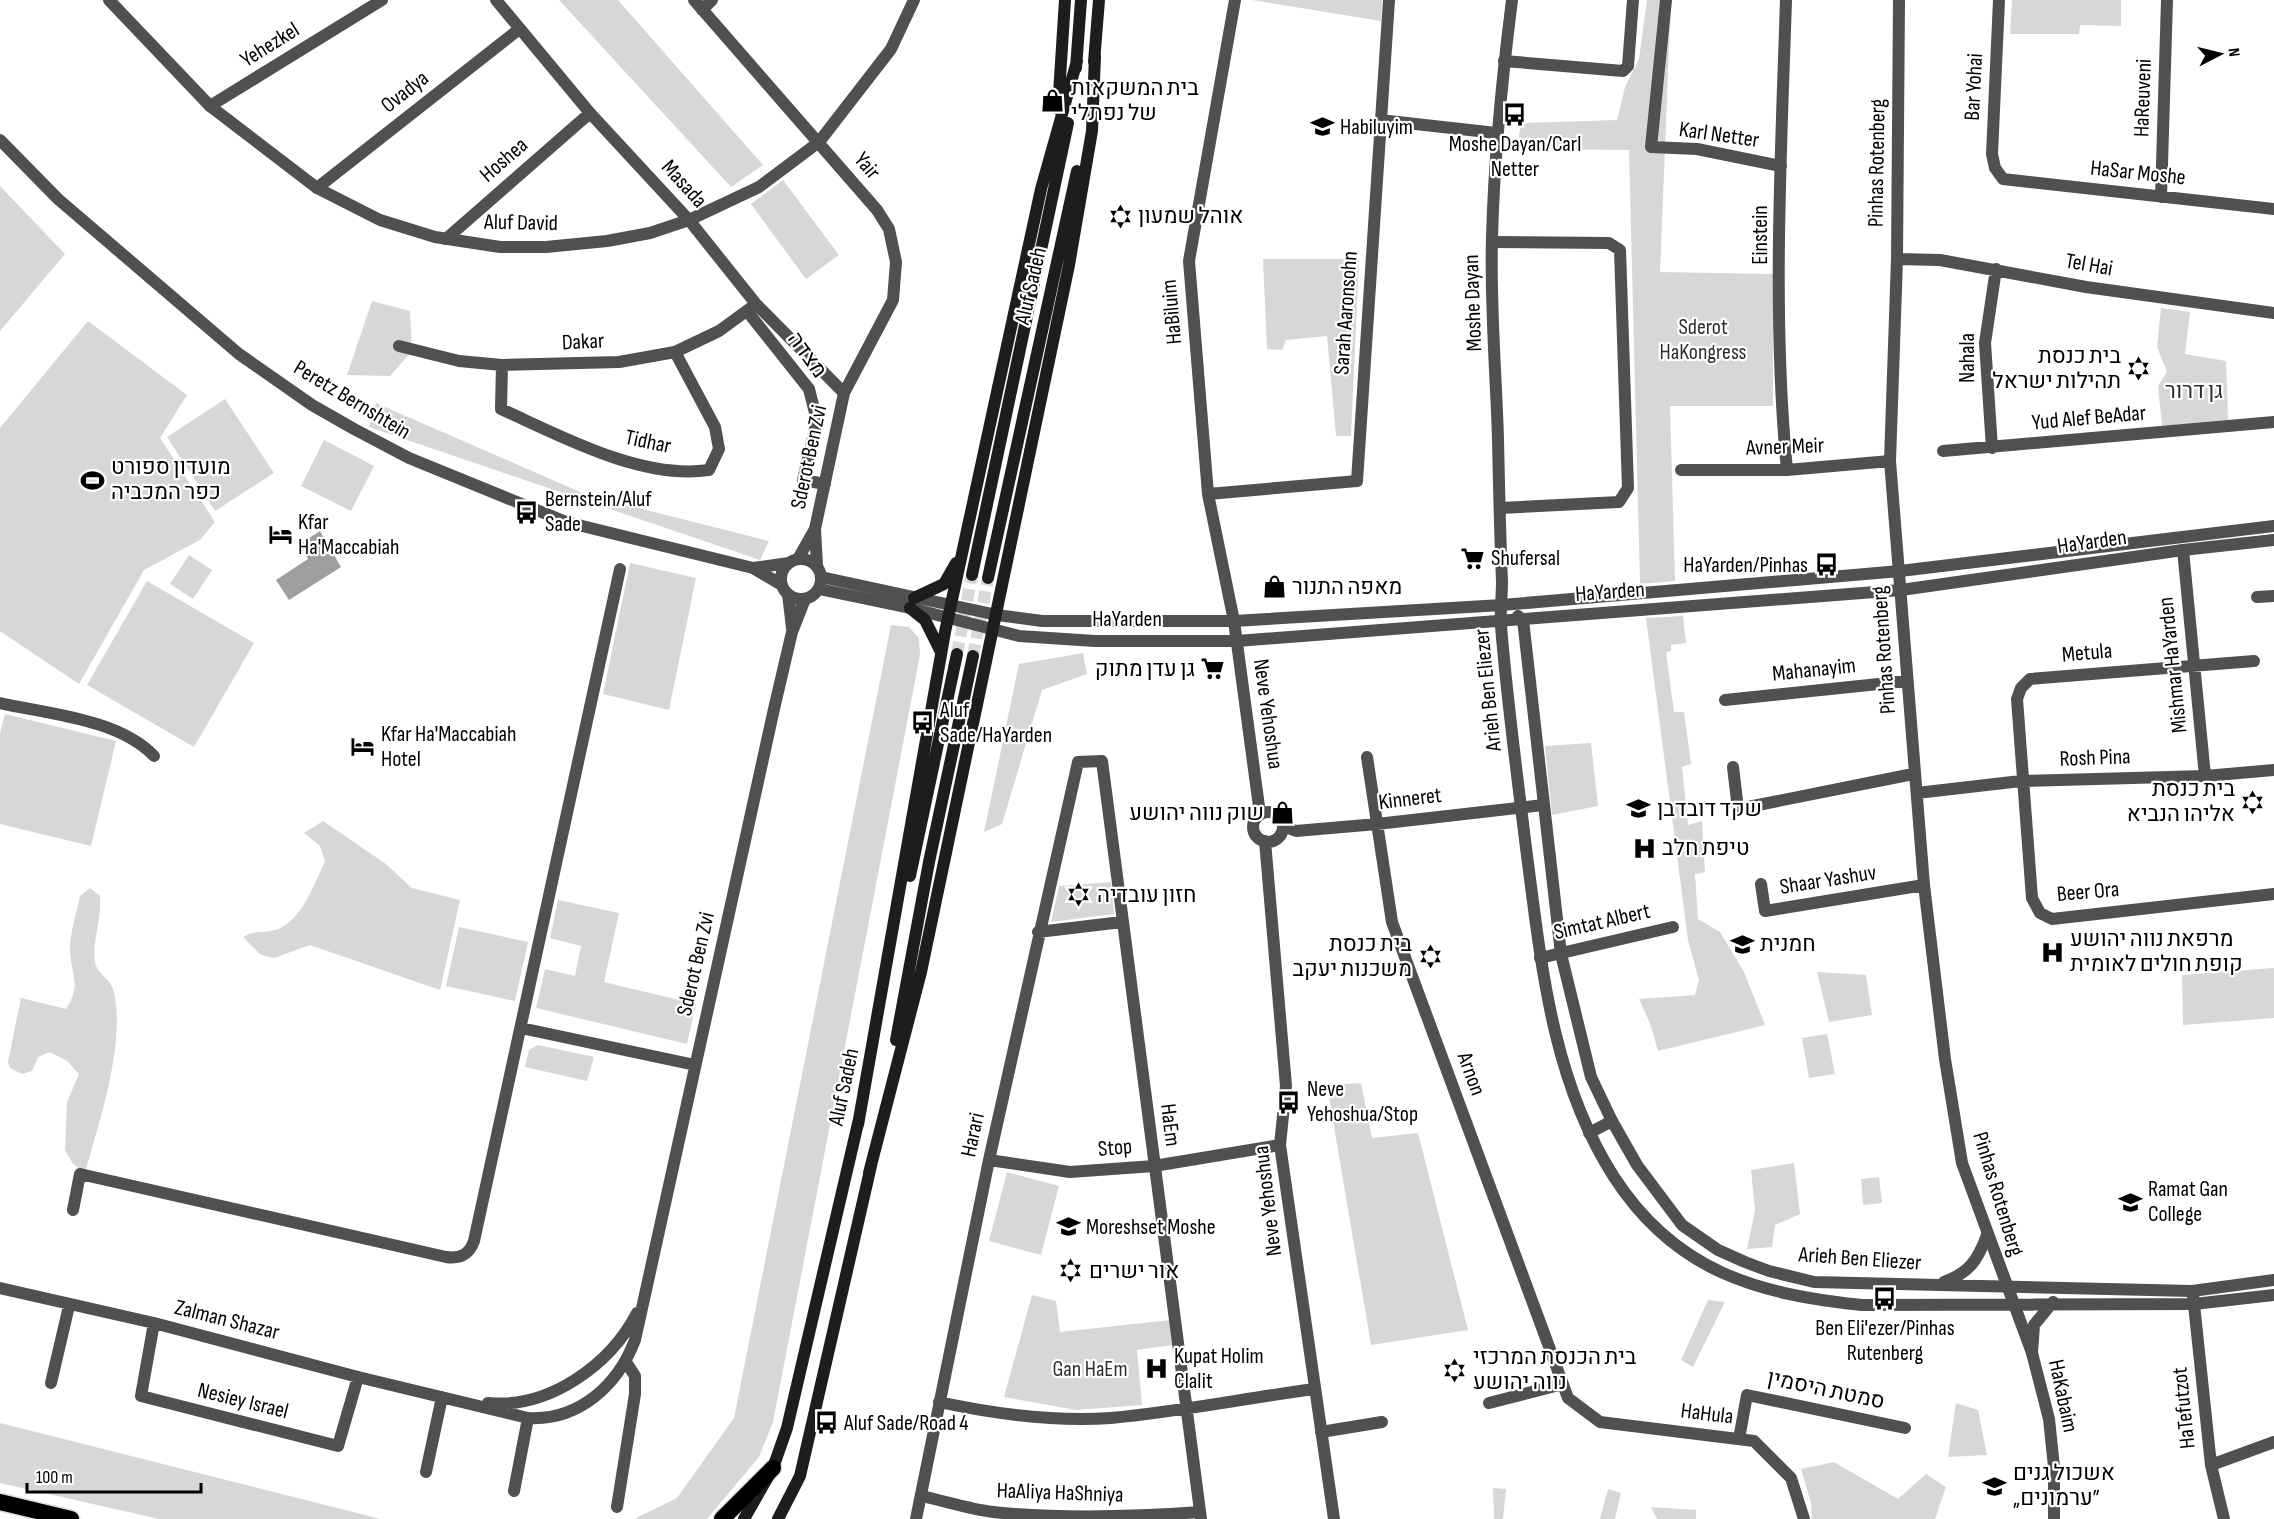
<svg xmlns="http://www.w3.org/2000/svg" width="2274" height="1519" font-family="'Sofia Sans Condensed',Heebo,sans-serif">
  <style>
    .green { fill: #d7d7d7 }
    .water { fill: #9e9e9e }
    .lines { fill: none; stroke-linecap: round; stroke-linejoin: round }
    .secondary-tunnel { stroke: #d9d9d9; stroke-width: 12; stroke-dasharray: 12 6; stroke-linecap: butt }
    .trunk-casing { stroke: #dbdbdb; stroke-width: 19 }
    .minor { stroke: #505050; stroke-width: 12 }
    .tertiary { stroke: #505050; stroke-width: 12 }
    .secondary { stroke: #1d1d1d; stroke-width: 12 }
    .trunk { stroke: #000; stroke-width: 16 }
    .labels { text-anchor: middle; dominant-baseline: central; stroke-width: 4.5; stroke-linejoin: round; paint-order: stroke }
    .street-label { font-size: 22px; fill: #000; stroke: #fff }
    .poi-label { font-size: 22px; fill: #000; stroke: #fff; text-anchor: start }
    .park-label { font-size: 22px; fill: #2e2e2e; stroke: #fff }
  </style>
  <rect width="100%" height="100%" fill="#fff"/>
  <path class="green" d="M559 0H618L763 165 731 187Z
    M1252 0H1382L1381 21Z
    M1647 0H1671L1660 272 1773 274V406H1670L1675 581 1640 584 1629 150 1517 149 1521 123 1617 120 1625 87 1639 59Z
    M2012 0H2121V26L2080 25 2079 34H2010Z
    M783 180 839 255 806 279 751 204Z
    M0 186 65 254 0 331Z
    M1263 259H1359L1351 436H1336L1327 336 1286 340 1282 350 1267 349Z
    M372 301 410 311 412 351 390 376 347 375Z
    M2161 308 2190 312 2185 354 2226 361 2228 420 2162 426 2158 386 2167 372 2157 347Z
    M88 321 187 395 160 438 215 522 200 540 144 570 79 684 0 631V428Z
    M225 399 274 473 215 511 167 437Z
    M376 403 587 495 769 541 760 560 369 427Z
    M324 440 374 466 351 511 301 486Z
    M189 555 212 570 193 599 170 584Z
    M630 563 696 578 669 710 603 694Z
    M147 581 254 643 194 747 87 685Z
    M1683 616 1686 643 1671 645V651L1666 652 1674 712H1684L1691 764 1682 767 1688 825 1702 821 1705 872 1695 874 1698 919 1720 932 1744 972 1765 1025 1658 1051 1650 1023 1639 999 1695 995 1699 980 1688 940 1646 618Z
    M891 625 909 627 919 638 920 655 773 1422 759 1457 707 1519H634L677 1498 734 1418Z
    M1083 653 1087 674 1042 690 1002 824 984 832 1019 664Z
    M5 714 116 741 91 846 0 824V733Z
    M1591 743 1598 806 1552 815 1545 746Z
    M323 821 386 864 412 888 460 900 440 990 310 945 274 958 261 955 243 937C257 929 262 934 275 930 302 922 314 884 325 861L320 846 304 833Z
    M1111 882 1114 914 1051 922 1059 886Z
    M90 888 100 896C102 921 92 938 95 963 97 973 110 979 113 989 127 1040 99 1122 85 1173L73 1164 65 1150 67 1102 79 1074 67 1061 50 1052 38 1057 32 1071 22 1074 10 1068 8 1062 21 998 66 1009C82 985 71 976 70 951 69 936 77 912 80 896Z
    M558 900 619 913 604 982 696 1004 687 1044 536 1008 545 969 575 976 581 946 550 938Z
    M459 927 528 942 515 1001 446 986Z
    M2274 968V1018L2183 1025 2182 975Z
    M1817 972 1866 975 1872 1015 1829 1022Z
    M1827 1034 1835 1074 1809 1078 1802 1038Z
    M538 1045 594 1057 587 1081 525 1067 529 1050Z
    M1361 1083 1372 1138 1418 1133 1468 1330 1371 1345 1327 1085Z
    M1794 1163 1800 1214 1775 1225 1772 1247 1747 1249 1755 1210 1751 1170Z
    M1007 1172 1059 1186 1041 1255 989 1241Z
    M1879 1177 1882 1203 1863 1205 1861 1179Z
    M1032 1295 1056 1301 1060 1332 1170 1320 1172 1345 1137 1350 1142 1405 1076 1410 1004 1397Z
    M1708 1300 1725 1302 1693 1367 1681 1360Z
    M1956 1403 1978 1410 1987 1455 1948 1457Z
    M0 1423 381 1519H159L0 1483Z
    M1834 1462 1898 1499 1926 1474 1946 1487 1935 1519H1812L1811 1503 1801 1469Z
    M1493 1488 1506 1489 1503 1519H1494Z
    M1608 1489 1621 1493 1615 1519H1600Z
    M1651 1507 1696 1510V1519H1657Z"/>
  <path class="water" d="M320 531 341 567 289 600 276 580 308 559 300 544Z"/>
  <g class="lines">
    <path class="secondary-tunnel" d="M957 654 972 575
      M973 656 988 578"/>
    <defs>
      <path id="trunk" d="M0 1502 71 1519
        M722 1519 773 1468"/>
    </defs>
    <use href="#trunk" class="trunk-casing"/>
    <path class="minor" d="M496 0 590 113 689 220 756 304 844 393
      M694 0 877 210 889 229 896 262 893 300 844 393 815 529 817 566
      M1235 0 1189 261 1208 494 1234 621 1260 814
      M1666 0 1651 147 1697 149 1781 166
      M1786 0C1781 156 1772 315 1787 470
      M1899 0 1897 259 1890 461 1924 885 1945 1059 1962 1163 2032 1353 2049 1419 2054 1467V1519
      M1999 0 1992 154 1995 168 2003 179 2274 209
      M702 10 712 0
      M1504 61 1623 71 1628 66 1633 0
      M210 106 382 0
      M1380 120 1496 133
      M317 188 518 30
      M2161 197 2167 0
      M446 239 590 113
      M1492 242 1609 243 1620 250 1628 488 1619 502 1500 508
      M1897 259 1940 260 2086 287 2274 313
      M747 311 809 389 817 421 803 480 825 484
      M399 346 459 361 502 365 619 362 675 352 719 331 756 304
      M502 365 501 409C561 436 641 480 709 470L719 449 715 427 675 352
      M1992 448 1985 343 1996 269
      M1943 451 2274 422
      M1681 470H1787L1890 461
      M1208 494 1357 481 1389 0
      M2183 550 2205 776
      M798 559 815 529
      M788 594 792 628
      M2257 597 2274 596
      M2254 661 2030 679 2021 688 2017 699 2032 898 2040 913 2052 919 2274 894
      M1725 700 1907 681
      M0 703C49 714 119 719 154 756
      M1367 757 1392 922 1568 1398 1600 1422 1754 1441 1791 1478 1804 1519
      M1733 767 1738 809 1913 774
      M1917 793 2021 781 2205 776 2274 770
      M1253 827a15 15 0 1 1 30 0a15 15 0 1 1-30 0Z
      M1283 826 1296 831 1377 824 1543 805
      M1265 841 1286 1086 1280 1145 1334 1519
      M1761 884 1765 911 1924 885
      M1038 932 1122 922
      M1540 958 1673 927
      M521 1028 695 1065
      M1589 1133 1612 1121
      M989 1160 1070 1172 1154 1166 1280 1145
      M73 1210 80 1174 446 1257C460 1259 469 1255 474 1241L620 569
      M0 1288 154 1323 358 1377 528 1418C579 1421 618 1385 635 1340L774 709 792 632 805 599
      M2193 1295 2211 1465 2224 1519
      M154 1323 141 1396 338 1446 358 1377
      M51 1383 69 1306
      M939 1402C995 1414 1053 1422 1111 1418 1178 1412 1247 1398 1314 1389
      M488 1403C549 1409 610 1365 637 1313
      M1489 1403 1563 1384
      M1321 1432 1382 1422
      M1739 1439 1747 1395 1905 1428
      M2211 1465 2274 1442
      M426 1472 442 1397
      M514 1491 528 1418
      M921 1496C945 1501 969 1509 993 1512 1061 1519 1131 1517 1200 1512
      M617 1507 635 1394V1376L626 1362
      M916 1519 989 1160 1078 762 1102 761 1201 1519"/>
    <path class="tertiary" d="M109 0 210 106 317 188 380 220 435 237 500 247H546L607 241 650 233 689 220 759 187 819 142 891 49 914 0
      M1512 0C1502 79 1494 158 1492 238 1490 305 1496 372 1498 439 1499 487 1500 534 1502 581 1502 596 1500 611 1501 626 1507 700 1517 774 1526 848 1541 961 1551 1079 1614 1177 1675 1271 1756 1294 1862 1305L2194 1304 2274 1295
      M0 140 58 199 239 354 312 405 354 429 409 458 566 522 753 568 782 585
      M781 579a20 20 0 1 1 40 0a20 20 0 1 1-40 0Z
      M753 568 789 563
      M821 577 997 615 1042 621H1234L1502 605 1900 571 2274 526
      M819 589 910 608 1019 636 1095 641H1237L1901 590 2183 550 2274 540
      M1518 616 1523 620 1561 954 1591 1077 1612 1121 1637 1165 1682 1225 1718 1250 1745 1262 1769 1271 1814 1282 2192 1291 2274 1280
      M1944 1282C1969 1273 1978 1260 1987 1235
      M2032 1353 2034 1325 2053 1302"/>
    <path class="secondary" d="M1094 62 1099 0
      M1076 68 1081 0
      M1058 109 1065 0
      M972 575 1068 123
      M988 578 1077 171
      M914 598 944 584 956 563
      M910 608 925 620 941 652
      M910 876 957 654
      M896 1040 929 862 973 656
      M858 1125 945 632 1041 189 1077 61
      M869 1173 921 972 1069 265 1092 131 1095 56
      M744 1519 773 1468 787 1428 859 1119
      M778 1519 800 1476 871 1166"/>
    <use href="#trunk" class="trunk"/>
  </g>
  <defs>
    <symbol id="shop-bare" viewBox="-9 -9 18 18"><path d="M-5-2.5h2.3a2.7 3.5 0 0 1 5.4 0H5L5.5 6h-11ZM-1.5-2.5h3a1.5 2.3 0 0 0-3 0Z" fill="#000" stroke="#fff" stroke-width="2.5" paint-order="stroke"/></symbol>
    <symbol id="bus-bare" viewBox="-9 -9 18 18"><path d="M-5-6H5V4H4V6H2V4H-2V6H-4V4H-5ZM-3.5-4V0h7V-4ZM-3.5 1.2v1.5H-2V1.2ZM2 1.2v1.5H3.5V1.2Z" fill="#000" stroke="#fff" stroke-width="2.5" paint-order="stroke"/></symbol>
    <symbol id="school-bare" viewBox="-9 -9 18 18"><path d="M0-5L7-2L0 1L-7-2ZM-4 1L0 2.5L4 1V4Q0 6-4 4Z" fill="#000" stroke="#fff" stroke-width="2.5" paint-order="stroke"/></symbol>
    <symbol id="synagogue-bare" viewBox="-9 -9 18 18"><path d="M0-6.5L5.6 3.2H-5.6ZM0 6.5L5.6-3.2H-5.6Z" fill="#000" stroke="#fff" stroke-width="2.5" paint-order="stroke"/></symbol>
    <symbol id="stadium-bare" viewBox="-9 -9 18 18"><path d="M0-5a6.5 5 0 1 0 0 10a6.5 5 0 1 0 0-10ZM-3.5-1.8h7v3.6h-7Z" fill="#000" stroke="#fff" stroke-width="2.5" paint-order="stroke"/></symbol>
    <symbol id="hotel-bare" viewBox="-9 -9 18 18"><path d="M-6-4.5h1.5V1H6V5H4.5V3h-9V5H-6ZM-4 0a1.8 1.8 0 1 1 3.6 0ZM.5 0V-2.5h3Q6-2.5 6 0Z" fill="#000" stroke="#fff" stroke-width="2.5" paint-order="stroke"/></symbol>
    <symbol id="supermarket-bare" viewBox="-9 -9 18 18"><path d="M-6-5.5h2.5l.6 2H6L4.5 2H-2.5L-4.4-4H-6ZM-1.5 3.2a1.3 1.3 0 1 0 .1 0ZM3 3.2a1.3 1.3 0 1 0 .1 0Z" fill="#000" stroke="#fff" stroke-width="2.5" paint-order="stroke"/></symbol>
    <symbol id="hospital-bare" viewBox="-9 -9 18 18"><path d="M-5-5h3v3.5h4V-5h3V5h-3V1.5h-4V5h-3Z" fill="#000" stroke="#fff" stroke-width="2.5" paint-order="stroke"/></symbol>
    <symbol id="university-bare" viewBox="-9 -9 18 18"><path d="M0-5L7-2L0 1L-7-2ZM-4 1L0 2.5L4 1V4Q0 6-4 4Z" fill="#000" stroke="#fff" stroke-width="2.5" paint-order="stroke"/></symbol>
  </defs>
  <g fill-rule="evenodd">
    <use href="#shop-bare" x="1036" y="84" width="33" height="33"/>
    <use href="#bus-bare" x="1498" y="98" width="33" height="33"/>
    <use href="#school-bare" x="1306" y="110" width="33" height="33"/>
    <use href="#synagogue-bare" x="1104" y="200" width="33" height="33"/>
    <use href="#synagogue-bare" x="2122" y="352" width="33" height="33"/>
    <use href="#stadium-bare" x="76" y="464" width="33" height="33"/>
    <use href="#bus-bare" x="510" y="496" width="33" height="33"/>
    <use href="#hotel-bare" x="264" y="518" width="33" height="33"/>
    <use href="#supermarket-bare" x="1456" y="542" width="33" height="33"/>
    <use href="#bus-bare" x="1810" y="548" width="33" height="33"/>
    <use href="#shop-bare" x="1258" y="570" width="33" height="33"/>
    <use href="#supermarket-bare" x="1196" y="652" width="33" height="33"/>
    <use href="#bus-bare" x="906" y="706" width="33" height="33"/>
    <use href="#hotel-bare" x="346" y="730" width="33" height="33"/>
    <use href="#synagogue-bare" x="2236" y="786" width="33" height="33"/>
    <use href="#school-bare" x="1622" y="792" width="33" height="33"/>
    <use href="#shop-bare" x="1266" y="796" width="33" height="33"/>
    <use href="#hospital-bare" x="1628" y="832" width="33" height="33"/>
    <use href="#synagogue-bare" x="1062" y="878" width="33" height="33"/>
    <use href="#school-bare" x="1726" y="928" width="33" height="33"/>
    <use href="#hospital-bare" x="2036" y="936" width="33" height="33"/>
    <use href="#synagogue-bare" x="1414" y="940" width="33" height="33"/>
    <use href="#bus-bare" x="1272" y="1086" width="33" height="33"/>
    <use href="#university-bare" x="2114" y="1186" width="33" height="33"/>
    <use href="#school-bare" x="1052" y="1210" width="33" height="33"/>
    <use href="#synagogue-bare" x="1054" y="1254" width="33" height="33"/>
    <use href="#bus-bare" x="1868" y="1282" width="33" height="33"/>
    <use href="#hospital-bare" x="1140" y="1352" width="33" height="33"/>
    <use href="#synagogue-bare" x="1438" y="1354" width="33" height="33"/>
    <use href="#bus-bare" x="810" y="1406" width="33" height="33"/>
    <use href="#school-bare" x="1978" y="1470" width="33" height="33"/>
  </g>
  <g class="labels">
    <g class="street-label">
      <text transform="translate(270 45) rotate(-32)">Yehezkel</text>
      <text transform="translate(1974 87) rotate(-87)">Bar Yohai</text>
      <text transform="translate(405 92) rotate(-38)">Ovadya</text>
      <text transform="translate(2143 98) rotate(-88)">HaReuveni</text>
      <text transform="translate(1719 135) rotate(8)">Karl Netter</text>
      <text transform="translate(504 160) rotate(-41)">Hoshea</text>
      <text transform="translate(1877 163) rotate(-89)">Pinhas Rotenberg</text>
      <text transform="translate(867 166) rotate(50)">Yair</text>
      <text transform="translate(2138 173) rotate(6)">HaSar Moshe</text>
      <text transform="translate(684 184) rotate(48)">Masada</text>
      <text transform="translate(521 223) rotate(1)">Aluf David</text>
      <text transform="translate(1760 235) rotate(-90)">Einstein</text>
      <text transform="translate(2089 265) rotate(10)">Tel Hai</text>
      <text transform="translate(1031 286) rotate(-77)">Aluf Sadeh</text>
      <text transform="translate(1473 303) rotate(-92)">Moshe Dayan</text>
      <text transform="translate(1172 312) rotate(-95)">HaBiluim</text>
      <text transform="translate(1346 313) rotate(-86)">Sarah Aaronsohn</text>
      <text transform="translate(583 342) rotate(-3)">Dakar</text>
      <text transform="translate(807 355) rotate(54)">מצדה</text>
      <text transform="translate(1967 358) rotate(-90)">Nahala</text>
      <text transform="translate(352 400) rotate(31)">Peretz Bernshtein</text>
      <text transform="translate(2089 418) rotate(-5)">Yud Alef BeAdar</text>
      <text transform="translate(648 442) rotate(12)">Tidhar</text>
      <text transform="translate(1785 447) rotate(-2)">Avner Meir</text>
      <text transform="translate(809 457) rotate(-78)">Sderot Ben Zvi</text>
      <text transform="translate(2092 542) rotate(-8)">HaYarden</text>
      <text transform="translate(1610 592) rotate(-4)">HaYarden</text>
      <text x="1127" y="619">HaYarden</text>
      <text transform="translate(1884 650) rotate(-94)">Pinhas Rotenberg</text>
      <text transform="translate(2087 653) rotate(-5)">Metula</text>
      <text transform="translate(2173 665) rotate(-96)">Mishmar HaYarden</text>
      <text transform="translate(1814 670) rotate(-6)">Mahanayim</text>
      <text transform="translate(1488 690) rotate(-96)">Arieh Ben Eliezer</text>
      <text transform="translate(1268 714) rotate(82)">Neve Yehoshua</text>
      <text transform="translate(2095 758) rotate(-2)">Rosh Pina</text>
      <text transform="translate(1410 799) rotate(-7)">Kinneret</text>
      <text transform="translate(1828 880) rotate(-9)">Shaar Yashuv</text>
      <text transform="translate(2088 892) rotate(-5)">Beer Ora</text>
      <text transform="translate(1602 922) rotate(-13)">Simtat Albert</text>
      <text transform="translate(696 964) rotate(-77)">Sderot Ben Zvi</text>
      <text transform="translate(1471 1074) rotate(70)">Arnon</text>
      <text transform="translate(844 1087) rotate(-78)">Aluf Sadeh</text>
      <text transform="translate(1170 1125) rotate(83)">HaEm</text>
      <text transform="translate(973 1135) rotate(-78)">Harari</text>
      <text transform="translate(1115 1148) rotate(-5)">Stop</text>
      <text transform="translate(1998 1194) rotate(73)">Pinhas Rotenberg</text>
      <text transform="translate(1268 1201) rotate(-97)">Neve Yehoshua</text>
      <text transform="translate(1860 1259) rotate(4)">Arieh Ben Eliezer</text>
      <text transform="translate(227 1320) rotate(14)">Zalman Shazar</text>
      <text transform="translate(1826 1390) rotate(12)">סמטת היסמין</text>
      <text transform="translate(2063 1396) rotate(78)">HaKabaim</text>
      <text transform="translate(243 1401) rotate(14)">Nesiey Israel</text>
      <text transform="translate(2184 1408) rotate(-96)">HaTefutzot</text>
      <text transform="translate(1707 1414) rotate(7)">HaHula</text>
      <text transform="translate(1060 1493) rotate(2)">HaAliya HaShniya</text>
    </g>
    <g class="poi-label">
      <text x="1071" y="88">בית המשקאות<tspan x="1071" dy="25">של נפתלי</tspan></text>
      <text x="1340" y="127">Habiluyim</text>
      <text x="1515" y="144" text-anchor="middle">Moshe Dayan/Carl<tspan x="1515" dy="25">Netter</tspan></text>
      <text x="1138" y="216">אוהל שמעון</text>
      <text x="2121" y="356" text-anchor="end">בית כנסת<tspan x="2121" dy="25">תהילות ישראל</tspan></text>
      <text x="111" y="467">מועדון ספורט<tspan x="111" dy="25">כפר המכביה</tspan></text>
      <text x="545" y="499">Bernstein/Aluf<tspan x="545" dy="25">Sade</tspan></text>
      <text x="298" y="522">Kfar<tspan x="298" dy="25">Ha'Maccabiah</tspan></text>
      <text x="1491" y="558">Shufersal</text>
      <text x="1808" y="565" text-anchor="end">HaYarden/Pinhas</text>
      <text x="1292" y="587">מאפה התנור</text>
      <text x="1195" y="669" text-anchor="end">גן עדן מתוק</text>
      <text x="940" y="710">Aluf<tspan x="940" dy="25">Sade/HaYarden</tspan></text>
      <text x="381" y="734">Kfar Ha'Maccabiah<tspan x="381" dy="25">Hotel</tspan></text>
      <text x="2235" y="789" text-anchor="end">בית כנסת<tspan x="2235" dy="25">אליהו הנביא</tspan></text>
      <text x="1657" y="809">שקד דובדבן</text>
      <text x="1264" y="813" text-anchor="end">שוק נווה יהושע</text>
      <text x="1662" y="848">טיפת חלב</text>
      <text x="1097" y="895">חזון עובדיה</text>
      <text x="2070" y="939">מרפאת נווה יהושע<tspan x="2070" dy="25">קופת חולים לאומית</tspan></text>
      <text x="1412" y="944" text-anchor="end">בית כנסת<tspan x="1412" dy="25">משכנות יעקב</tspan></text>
      <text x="1760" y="944">חמנית</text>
      <text x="1307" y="1089">Neve<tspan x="1307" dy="25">Yehoshua/Stop</tspan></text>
      <text x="2148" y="1189">Ramat Gan<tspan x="2148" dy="25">College</tspan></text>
      <text x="1086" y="1227">Moreshset Moshe</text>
      <text x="1089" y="1271">אור ישרים</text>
      <text x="1885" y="1328" text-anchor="middle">Ben Eli'ezer/Pinhas<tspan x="1885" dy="25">Rutenberg</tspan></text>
      <text x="1174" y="1356">Kupat Holim<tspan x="1174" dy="25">Clalit</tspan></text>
      <text x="1473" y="1357">בית הכנסת המרכזי<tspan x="1473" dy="25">נווה יהושע</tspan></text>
      <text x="844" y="1423">Aluf Sade/Road 4</text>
      <text x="2013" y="1473">אשכול גנים<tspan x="2013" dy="25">„ערמונים”</tspan></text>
    </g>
    <g class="park-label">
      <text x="1703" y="327">Sderot<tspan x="1703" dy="25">HaKongress</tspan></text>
      <text x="2194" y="391">גן דרור</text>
      <text x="1090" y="1369">Gan HaEm</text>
    </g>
  </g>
  <g transform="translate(2220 54) rotate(83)" stroke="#ffffff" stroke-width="4.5" paint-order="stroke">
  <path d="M0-4.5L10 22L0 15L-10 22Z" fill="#000000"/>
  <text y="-9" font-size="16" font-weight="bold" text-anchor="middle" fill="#000000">N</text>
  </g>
  <path d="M27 1483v9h174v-9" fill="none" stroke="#000000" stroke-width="3"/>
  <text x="36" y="1483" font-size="18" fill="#000000" stroke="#ffffff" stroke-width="4.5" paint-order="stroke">100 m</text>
</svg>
